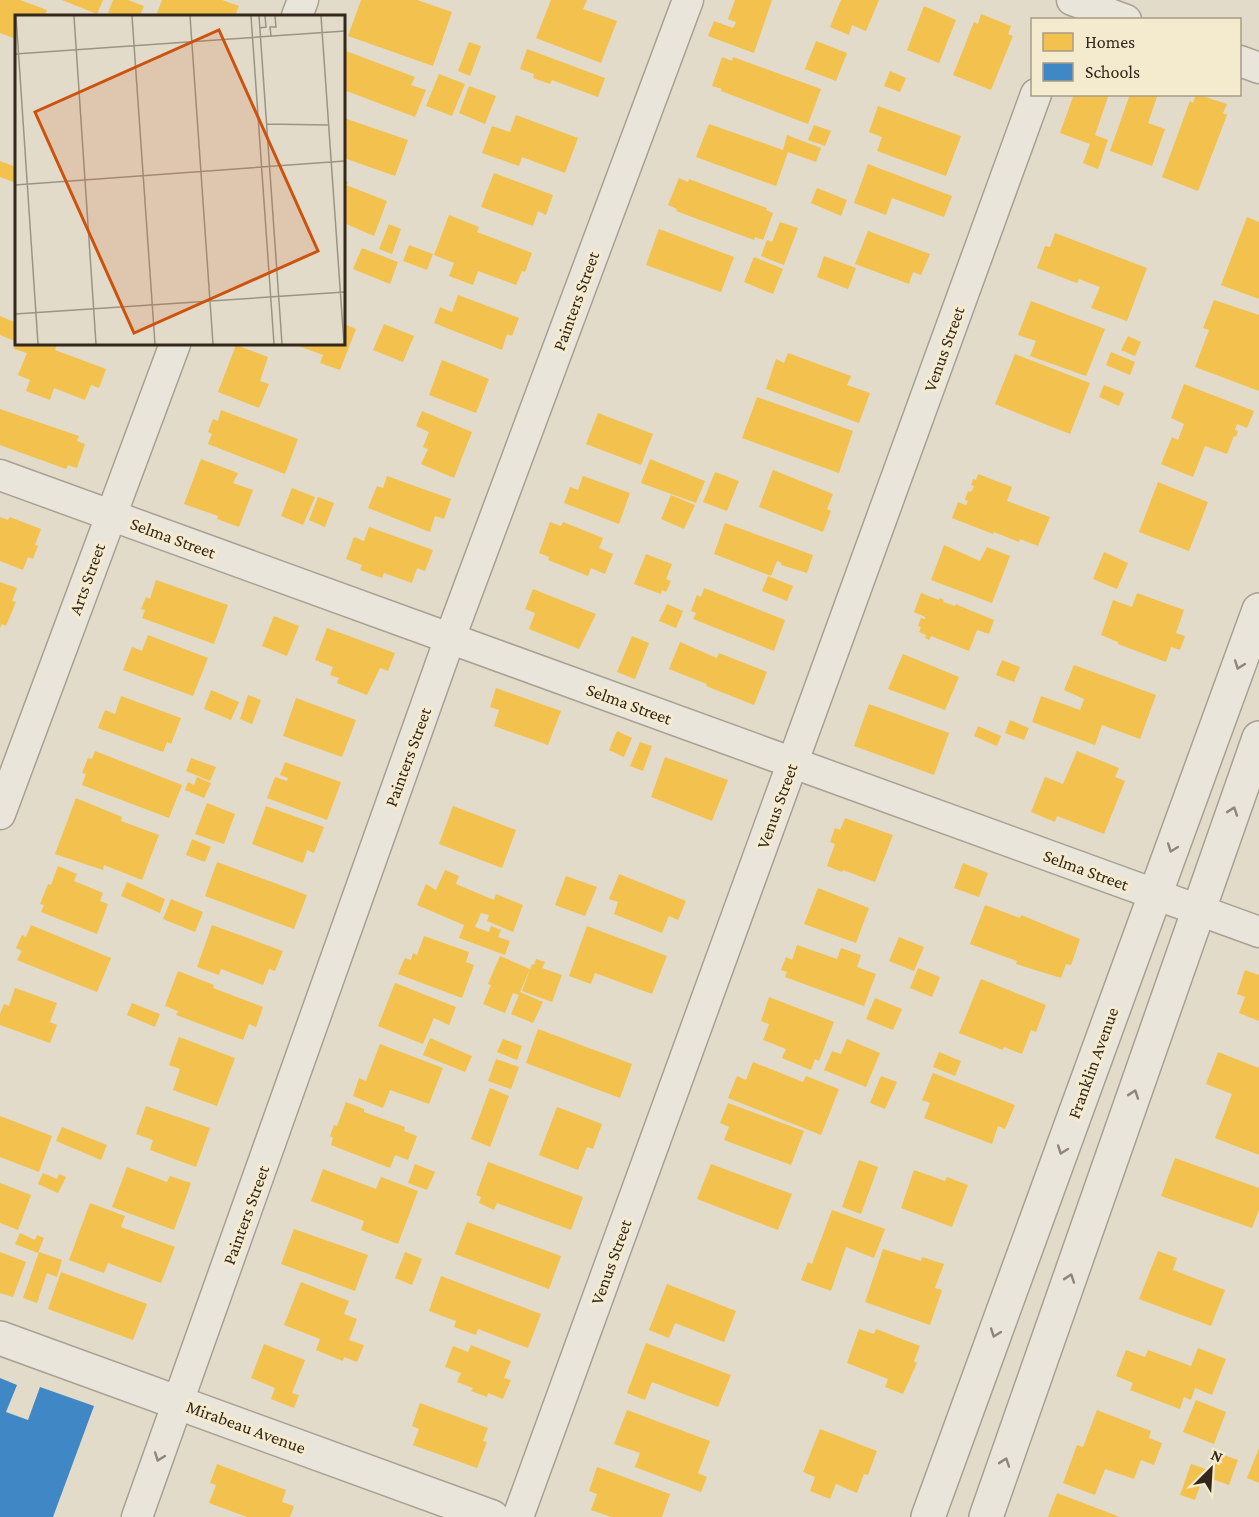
<svg xmlns="http://www.w3.org/2000/svg" width="1259" height="1517" font-family="'Crimson Pro',serif">
  <style>
    .homes { fill: #f2c14e }
    .schools { fill: #3f88c5 }
    .lines { fill: none; stroke-linecap: round; stroke-linejoin: round }
    .minor-casing { stroke: #a7a093; stroke-width: 33 }
    .tertiary-casing { stroke: #a7a093; stroke-width: 36 }
    .minor { stroke: #eae5da; stroke-width: 30 }
    .tertiary { stroke: #eae5da; stroke-width: 33 }
    .oneway { stroke: #8f867b }
    .labels { text-anchor: middle; dominant-baseline: central; stroke-width: 6; stroke-linejoin: round; paint-order: stroke }
    .street-label { font-size: 18px; fill: #34281c; stroke: #f4eace }
    .inset-road { fill: none; stroke: #9c9384; stroke-width: 1.5 }
    .view { fill: #cd520e; fill-opacity: 0.15; stroke: #cd520e; stroke-width: 3 }
    .inset-edge { fill: none; stroke: #34281c; stroke-width: 3 }
  </style>
  <rect width="100%" height="100%" fill="#e2dbca"/>
  <path class="homes" d="M0 0H20L47 10 45 16H16V39L0 33Z
    M62 0H103L97 14Z
    M113 0H128L144 6 140 16H116L108 13Z
    M162 0H222L239 6 235 16H156Z
    M361 0H417L452 12 433 66 348 36Z
    M551 0H587L583 9 617 21 601 63 536 38Z
    M735 0H772L754 53 708 36 714 21 733 28 736 22 728 19Z
    M841 0H879L866 31 852 25 849 35 830 27Z
    M924 6 956 20 939 63 907 50Z
    M981 14 1011 26 1008 34 1013 36 991 90 953 75 974 22 978 24Z
    M816 41 847 53 836 81 805 69Z
    M469 42 481 46 470 76 458 71Z
    M527 49 605 78 598 97 552 80 550 84 533 78 534 74 520 69Z
    M346 51 415 77 411 85 426 90 415 117 344 90V58Z
    M722 57 732 61 733 57 821 89 808 124 721 91 722 89 712 86Z
    M890 71 906 78 900 92 884 86Z
    M439 74 465 84 452 116 426 106Z
    M469 86 496 96 485 124 459 113Z
    M1074 94H1109L1095 135 1108 140 1098 169 1083 163 1090 144 1060 133Z
    M1130 94H1158L1148 123 1165 129 1152 166 1110 151Z
    M1196 94 1227 104 1223 113 1227 115 1198 191 1162 177 1190 101 1193 103Z
    M878 106 961 136 946 176 877 151 882 137 869 132Z
    M516 115 578 138 565 173 522 157 519 166 482 153 492 126 510 132Z
    M344 118 408 140 395 176 344 158Z
    M709 124 783 150 787 135 821 148 816 162 788 152 776 186 696 157Z
    M814 125 831 131 825 146 808 140Z
    M0 161 16 167V183L0 177Z
    M868 164 952 196 944 217 892 198 886 215 854 203Z
    M494 173 553 195 546 215 538 211 533 226 481 207Z
    M679 178 688 182 689 179 767 208 766 210 773 213 763 240 755 237 754 240 676 211 677 209 668 205Z
    M344 180 348 182 346 185 387 201 374 236 344 223Z
    M817 188 847 200 841 216 811 203Z
    M449 215 479 227 477 232 532 253 525 272 522 271 516 285 478 271 473 285 449 276 454 263 434 255Z
    M1247 217 1259 222V299L1221 285Z
    M780 222 798 228 784 265 761 256 767 240 772 242Z
    M389 224 401 229 392 254 379 249Z
    M659 229 734 257 721 292 646 265Z
    M868 231 930 254 921 275 913 272 909 284 855 264Z
    M1055 233 1147 268 1127 321 1091 308 1100 287 1079 279 1077 283 1037 268 1045 246 1050 247Z
    M409 245 433 254 427 270 403 261Z
    M362 248 398 262 390 284 353 269Z
    M824 256 856 268 848 289 817 277Z
    M754 257 783 269 773 294 744 282Z
    M458 295 519 318 512 336 507 334 502 350 434 323 440 307 452 312Z
    M1214 300 1259 315V391L1195 367 1209 330 1203 328Z
    M1031 301 1105 329 1086 376 1030 356 1036 341 1018 335Z
    M0 316 16 323 15 341 0 335Z
    M344 324 356 329 340 370 320 363 323 355 293 344H344Z
    M384 324 414 336 403 362 373 350Z
    M1128 336 1141 342 1135 356 1121 350Z
    M16 344H57L55 350 106 369 99 388 91 385 85 400 54 388 50 400 26 391 30 380 18 375 27 353 14 349Z
    M236 345 268 357 260 381 269 384 259 408 218 392Z
    M1111 352 1135 362 1130 375 1106 365Z
    M788 353 851 376 847 385 870 393 859 423 766 389 776 359 784 363Z
    M1015 354 1090 383 1070 434 995 404Z
    M442 360 489 379 476 413 429 395Z
    M1184 384 1254 411 1247 428 1237 424 1235 430 1238 431 1236 437 1234 436 1227 454 1205 446 1193 477 1161 464 1172 437 1178 440 1184 424 1171 418Z
    M1104 385 1124 393 1119 406 1099 397Z
    M757 397 853 431 839 473 742 438Z
    M0 409 79 436 77 441 85 444 77 468 68 465 66 469 0 445Z
    M221 410 298 439 285 474 208 444 212 434 208 432 213 419 218 421Z
    M422 411 472 432 454 478 421 464 428 449 423 447 429 432 416 426Z
    M598 413 653 434 641 465 586 444Z
    M201 459 238 473 233 483 253 490 239 527 217 519 218 516 184 504Z
    M650 459 705 481 696 503 641 483Z
    M773 470 833 494 827 509 831 511 823 532 759 507Z
    M715 472 739 481 727 511 703 502Z
    M978 474 1012 487 1007 501 1050 517 1038 546 1020 539 1019 542 994 532 993 534 952 518 958 502 966 505 968 501 965 500 968 491 971 492 974 486 971 485 973 479 976 480Z
    M387 476 451 499 444 519 435 516 430 532 368 508 377 486 383 488Z
    M583 476 630 493 619 524 564 503 570 487 578 490Z
    M1158 482 1208 502 1189 551 1139 532Z
    M292 488 315 497 303 525 281 516Z
    M671 495 695 505 684 529 661 519Z
    M318 497 334 503 325 527 309 520Z
    M0 517 8 520 10 517 41 529 35 545 38 546 33 559 28 557 23 570 0 561Z
    M550 522 561 526 563 522 603 538 599 548 613 554 605 574 591 568 588 576 548 560 549 557 539 553Z
    M725 523 813 555 807 573 781 565 782 563 777 561 771 576 714 554Z
    M369 527 433 550 425 571 417 568 412 583 384 573 382 578 360 570 362 565 346 559 354 537 364 541Z
    M944 545 980 561 987 547 1010 556 992 603 931 580Z
    M1104 552 1128 563 1117 589 1093 579Z
    M646 554 672 564 666 579 671 581 666 592 662 590 661 594 634 584Z
    M768 576 793 586 787 601 762 591Z
    M156 580 228 605 214 644 142 618 145 610 141 609 146 597 150 599Z
    M0 582 17 588 12 601 16 602 6 626 2 624 0 628Z
    M704 588 785 620 774 651 693 619 696 613 691 611 697 595 701 597Z
    M533 589 596 614 579 649 529 629 535 613 525 609Z
    M921 593 939 600 940 598 944 600 943 602 955 606 956 604 960 606 994 620 989 634 977 630 969 651 931 636 929 640 925 638 926 635 919 632 921 627 918 626 921 618 925 619V617L914 612Z
    M1137 593 1184 610 1176 633 1185 636 1180 650 1171 647 1166 662 1118 644V642L1101 635 1113 600 1132 607Z
    M667 604 683 611 676 628 659 621Z
    M274 616 299 626 287 656 262 646Z
    M327 628 395 653 388 671 380 668 367 695 337 683 339 678 330 675 333 667 315 660Z
    M148 635 208 658 193 696 123 670 132 647 142 651Z
    M632 636 649 643 635 679 617 672Z
    M680 642 717 658 719 653 767 672 754 705 706 686 707 684 669 669Z
    M903 654 959 677 945 710 888 689Z
    M1002 660 1020 667 1014 682 996 675Z
    M1074 665 1156 695 1140 739 1102 725 1095 745 1032 722 1041 696 1080 710 1084 699 1064 690Z
    M496 688 561 711 548 745 494 726 499 710 490 707Z
    M211 690 239 702 231 720 204 709Z
    M248 695 261 700 252 724 240 719Z
    M121 696 181 718 171 744 167 742 163 752 98 728 105 710 115 714Z
    M296 698 356 720 342 757 283 736Z
    M869 704 949 733 934 775 854 746Z
    M1010 720 1029 728 1024 740 1005 733Z
    M978 726 1001 736 997 746 974 736Z
    M617 731 632 738 624 757 609 750Z
    M640 742 652 746 643 771 630 766Z
    M95 751 182 785 169 818 82 785 86 774 82 773 88 758 92 759Z
    M1077 751 1119 768 1115 777 1125 781 1104 834 1057 816 1055 822 1031 812 1045 777 1063 784Z
    M665 757 728 780 712 821 651 797Z
    M191 758 216 767 210 781 186 771Z
    M285 762 341 782 327 820 267 798 275 777 287 781 288 778 280 775Z
    M197 777 211 783 204 798 185 790 188 782 194 785Z
    M76 798 122 817 121 821 159 835 142 880 104 865 103 870 55 854Z
    M207 803 235 814 224 844 195 834Z
    M266 806 324 827 314 853 307 850 303 863 252 844Z
    M453 806 516 830 502 868 439 844Z
    M845 818 893 835 875 882 843 870 842 872 827 866 835 844 830 842 835 828 840 830Z
    M192 839 211 847 205 862 186 855Z
    M217 862 307 895 294 929 205 896Z
    M963 863 988 873 979 897 954 888Z
    M58 866 77 874 74 881 103 893 100 901 108 904 97 934 41 912 44 905 40 904 48 884 51 885Z
    M445 870 459 876 456 884 494 900 496 894 523 905 513 932 487 921 489 915 481 913 475 927 489 932 491 926 501 930 498 937 510 941 505 955 459 938 464 925 417 905 426 884 436 890Z
    M619 874 686 901 678 920 669 916 662 933 614 914 618 902 609 899Z
    M566 876 597 887 585 916 555 905Z
    M127 882 165 899 160 913 121 896Z
    M818 888 869 908 856 943 804 924Z
    M171 899 203 912 195 932 163 919Z
    M985 905 1020 918 1021 915 1080 939 1071 965 1066 964 1061 978 1016 964 1017 961 970 944Z
    M31 925 111 958 97 992 17 960 22 951 16 948 22 935 26 937Z
    M212 925 283 951 275 971 269 969 263 985 221 969 219 975 197 967Z
    M587 926 667 956 652 994 595 973 591 984 569 976Z
    M424 936 469 952 466 962 474 965 462 998 398 974 405 958 411 960 413 953 417 955Z
    M899 937 924 947 914 971 889 961Z
    M797 945 837 959 841 948 861 955 857 967 876 974 864 1006 785 977 787 972 781 970 786 957 792 960Z
    M500 956 530 969 520 992 543 1002 533 1023 511 1014 519 995 513 993 505 1013 483 1004 491 985 488 984Z
    M536 959 545 962 542 968 562 975 552 1002 522 991 532 964 534 965Z
    M918 968 940 977 932 997 910 988Z
    M1245 970 1259 975V1021L1239 1013 1245 997 1237 994Z
    M178 971 214 985 213 988 263 1007 256 1027 249 1024 243 1040 176 1015 178 1011 165 1006Z
    M981 979 1046 1005 1036 1032 1031 1030 1022 1054 1004 1047 1003 1050 959 1033Z
    M395 983 456 1007 449 1025 434 1018 423 1044 378 1026Z
    M15 988 57 1003 50 1022 57 1025 50 1043 0 1025V1014L4 1004 9 1006Z
    M769 997 834 1022 819 1061 815 1059 811 1070 782 1058 786 1049 763 1040 769 1024 761 1021Z
    M875 998 902 1009 893 1030 866 1019Z
    M132 1003 160 1014 155 1027 127 1015Z
    M538 1029 632 1064 620 1098 526 1063Z
    M179 1037 235 1058 217 1106 173 1090 180 1069 169 1065Z
    M430 1038 472 1056 465 1072 423 1055Z
    M503 1039 522 1046 517 1060 497 1052Z
    M847 1039 880 1053 866 1087 824 1070 832 1051 841 1054Z
    M380 1044 443 1068 429 1104 390 1090 383 1108 353 1096 359 1078 366 1081Z
    M939 1052 961 1061 955 1076 933 1067Z
    M1218 1052 1259 1068V1155L1215 1138 1232 1094 1206 1084Z
    M496 1059 519 1067 511 1089 488 1081Z
    M753 1062 803 1082 806 1076 839 1089 821 1135 728 1098 737 1076 746 1080Z
    M933 1073 1015 1105 1005 1129 998 1126 992 1144 924 1118 930 1103 922 1100Z
    M881 1076 897 1082 885 1109 870 1103Z
    M490 1088 509 1096 490 1147 471 1139Z
    M346 1102 364 1109V1112L405 1127 404 1131 417 1136 408 1160 395 1155 390 1168 331 1145 333 1138 330 1136 334 1125 337 1126Z
    M728 1103 804 1131 791 1165 724 1140 729 1127 720 1123Z
    M146 1106 210 1128 196 1167 150 1150 153 1140 136 1134Z
    M557 1107 602 1124 593 1149 587 1147 578 1170 539 1155Z
    M0 1116 52 1136 39 1172 0 1157Z
    M62 1127 107 1145 101 1160 56 1141Z
    M1175 1158 1259 1188V1210L1252 1228 1161 1196Z
    M859 1160 878 1167 861 1214 842 1207Z
    M488 1162 583 1197 571 1230 497 1203 494 1210 479 1203 481 1197 476 1195Z
    M415 1164 435 1172 427 1190 408 1183Z
    M711 1164 792 1194 778 1230 697 1199Z
    M127 1167 167 1182 170 1176 191 1183 174 1230 112 1207Z
    M323 1169 376 1189 381 1177 418 1191 398 1244 361 1230 364 1221 311 1201Z
    M914 1170 945 1181 947 1177 968 1185 952 1227 901 1208Z
    M43 1173 57 1179 59 1174 66 1177 58 1193 38 1184Z
    M0 1183 31 1195 18 1230 0 1223Z
    M90 1203 125 1216 121 1227 175 1247 161 1283 108 1263 104 1273 69 1260Z
    M832 1210 885 1229 874 1258 846 1247 831 1291 801 1280 808 1262 812 1264Z
    M467 1222 561 1256 549 1289 455 1254Z
    M294 1229 368 1255 355 1291 281 1264Z
    M20 1233 35 1240 37 1235 44 1238 38 1253 15 1244Z
    M883 1249 921 1261 922 1257 944 1264 935 1288 942 1290 930 1325 865 1302Z
    M1158 1251 1177 1258 1173 1270 1225 1290 1211 1326 1139 1299Z
    M0 1252 26 1262 13 1297 0 1293Z
    M39 1252 62 1260 57 1277 47 1273 37 1303 23 1298Z
    M405 1252 422 1259 412 1285 395 1278Z
    M61 1272 147 1304 133 1340 48 1309Z
    M441 1276 541 1314 528 1348 478 1329 476 1335 454 1327 456 1321 429 1311Z
    M301 1282 349 1301 344 1314 357 1319 349 1340 364 1345 357 1362 344 1357 343 1361 316 1350 320 1339 284 1325Z
    M667 1284 736 1311 724 1342 675 1323 669 1338 649 1330Z
    M859 1329 874 1334 876 1329 920 1346 914 1361 917 1363 903 1394 885 1387 888 1379 847 1363Z
    M646 1343 731 1375 718 1407 652 1382 645 1400 627 1393Z
    M264 1344 305 1360 292 1393 299 1395 294 1408 271 1399 275 1388 251 1378Z
    M471 1345 511 1361 504 1378 511 1380 503 1399 488 1393 487 1397 471 1391 473 1388 457 1382 461 1373 445 1367 453 1346 468 1352Z
    M1198 1348 1226 1359 1212 1395 1195 1388 1191 1400 1184 1397 1180 1409 1130 1390 1133 1383 1116 1376 1126 1350 1145 1357 1148 1350 1191 1366Z
    M1196 1400 1226 1412 1214 1444 1183 1432Z
    M420 1403 488 1428 483 1441 487 1442 477 1468 413 1445 419 1429 412 1426Z
    M627 1410 710 1441 698 1473 707 1477 701 1492 635 1467 640 1453 614 1444Z
    M1097 1410 1151 1431 1149 1438 1162 1443 1154 1465 1141 1460 1134 1479 1105 1469 1095 1495 1063 1483 1077 1445 1083 1447Z
    M820 1429 877 1451 868 1475 864 1474 857 1493 836 1484 830 1499 810 1491 815 1477 803 1472Z
    M1259 1448V1483L1247 1478Z
    M1215 1452 1238 1460 1229 1485 1206 1477Z
    M217 1464 286 1490 282 1502 294 1506 290 1517H247L209 1503 216 1485 210 1483Z
    M1191 1464 1206 1469 1195 1500 1180 1495Z
    M597 1467 670 1494 662 1517H611L591 1510 597 1494 589 1491Z
    M1057 1493 1120 1517H1048Z"/>
  <path class="schools" d="M0 1378 17 1385 6 1412 28 1420 40 1387 94 1406 53 1517H0Z"/>
  <g class="lines">
    <defs>
      <path id="minor" d="M1072 0 1126 20
        M297 16 303 0
        M1240 61 1259 68
        M0 475 1259 932
        M0 814 175 344
        M137 1517 450 638 688 0
        M518 1517 1036 94"/>
      <path id="tertiary" d="M0 1338 492 1517
        M928 1517 1259 610
        M986 1517 1259 738"/>
    </defs>
    <use href="#minor" class="minor-casing"/>
    <use href="#tertiary" class="tertiary-casing"/>
    <use href="#minor" class="minor"/>
    <use href="#tertiary" class="tertiary"/>
  </g>
  <defs><path id="oneway-chevron" d="M-2-3.5L2.5 0L-2 3.5" fill="none" stroke-width="1.6" stroke-linecap="round" stroke-linejoin="round" transform="scale(1.5)"/></defs>
  <g class="oneway">
    <use href="#oneway-chevron" transform="translate(1239 665) rotate(110)"/>
    <use href="#oneway-chevron" transform="translate(1233 811) rotate(-71)"/>
    <use href="#oneway-chevron" transform="translate(1172 848) rotate(110)"/>
    <use href="#oneway-chevron" transform="translate(1134 1094) rotate(-71)"/>
    <use href="#oneway-chevron" transform="translate(1062 1150) rotate(110)"/>
    <use href="#oneway-chevron" transform="translate(1070 1278) rotate(-71)"/>
    <use href="#oneway-chevron" transform="translate(995 1333) rotate(110)"/>
    <use href="#oneway-chevron" transform="translate(159 1457) rotate(110)"/>
    <use href="#oneway-chevron" transform="translate(1005 1462) rotate(-71)"/>
  </g>
  <g class="labels">
    <g class="street-label">
      <text transform="translate(576 301) rotate(-70)">Painters Street</text>
      <text transform="translate(944 349) rotate(-70)">Venus Street</text>
      <text transform="translate(173 538) rotate(20)">Selma Street</text>
      <text transform="translate(87 579) rotate(-70)">Arts Street</text>
      <text transform="translate(629 704) rotate(20)">Selma Street</text>
      <text transform="translate(408 757) rotate(-70)">Painters Street</text>
      <text transform="translate(777 806) rotate(-70)">Venus Street</text>
      <text transform="translate(1086 870) rotate(20)">Selma Street</text>
      <text transform="translate(1093 1063) rotate(-70)">Franklin Avenue</text>
      <text transform="translate(246 1215) rotate(-70)">Painters Street</text>
      <text transform="translate(611 1262) rotate(-70)">Venus Street</text>
      <text transform="translate(246 1427) rotate(20)">Mirabeau Avenue</text>
    </g>
  </g>
  <g transform="translate(15 15)">
    <rect width="330" height="330" fill="#e2dbca"/>
    <path class="inset-road" d="M1 1 23 329M59 1 81 329M117 1 140 329M175 1 198 329M236 1 259 329M244 1 267 329M306 1 329 329M244 13 251 12 250 1M256 21 255 12H261L260 1M0 39 330 16M251 109 313 110M0 170 330 146M0 299 330 277"/>
    <path class="view" d="M204 15 303 236 119 318 20 97Z"/>
    <rect width="330" height="330" class="inset-edge"/>
  </g>
  <rect x="1031" y="18" width="210" height="78" fill="#f4eace" stroke="#a79c87" stroke-width="1.5"/>
  <rect x="1043" y="33" width="30" height="18" fill="#f2c14e" stroke="#a79c87" stroke-width="1.5"/>
  <text x="1085" y="48" font-size="18" fill="#34281c">Homes</text>
  <rect x="1043" y="63" width="30" height="18" fill="#3f88c5" stroke="#a79c87" stroke-width="1.5"/>
  <text x="1085" y="78" font-size="18" fill="#34281c">Schools</text>
  <g transform="translate(1211 1469) rotate(24)" stroke="#f4eace" stroke-width="4.5" paint-order="stroke">
  <path d="M0-4.5L10 22L0 15L-10 22Z" fill="#34281c"/>
  <text y="-9" font-size="16" font-weight="bold" text-anchor="middle" fill="#34281c">N</text>
  </g>
</svg>
